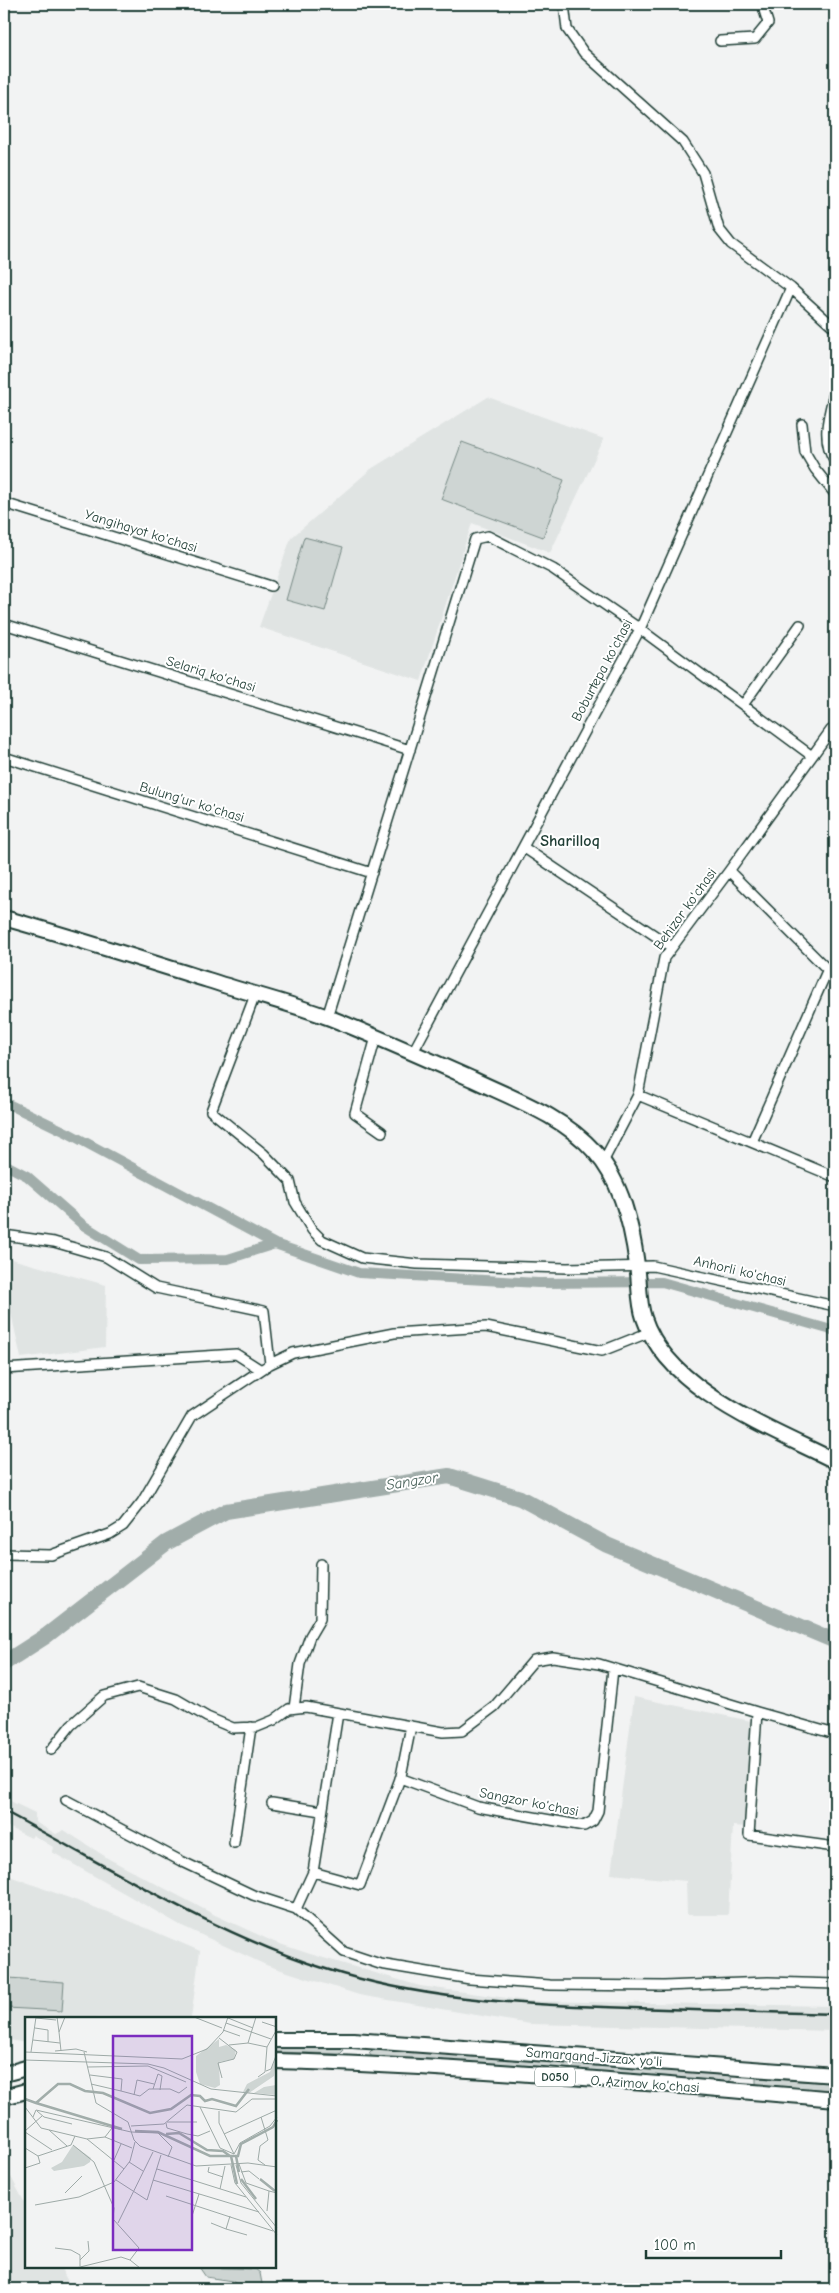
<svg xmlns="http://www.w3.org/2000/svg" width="839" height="2293" font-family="'Comic Neue',sans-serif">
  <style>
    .built { fill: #e0e4e3 }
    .green { fill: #ced5d3; stroke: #768984 }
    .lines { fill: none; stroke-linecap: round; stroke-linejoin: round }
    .canal { stroke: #a1adaa; stroke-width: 10 }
    .river { stroke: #a1adaa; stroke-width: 16 }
    .minor-casing { stroke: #1f3d34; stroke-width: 12 }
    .primary-casing { stroke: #1f3d34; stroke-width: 18 }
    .minor { stroke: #fff; stroke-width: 9 }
    .primary { stroke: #fff; stroke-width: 14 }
    .rail { stroke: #1f3d34; stroke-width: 2.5 }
    .labels { text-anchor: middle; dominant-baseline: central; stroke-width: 4; stroke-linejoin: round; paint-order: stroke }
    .shield { fill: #fff; stroke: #627771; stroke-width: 1 }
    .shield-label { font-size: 12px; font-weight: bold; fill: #1f3d34 }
    .street-label { font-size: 14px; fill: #1f3d34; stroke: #fff }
    .water-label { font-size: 15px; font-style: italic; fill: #465f57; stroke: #fff }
    .quarter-label { font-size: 16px; font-weight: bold; fill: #1f3d34; stroke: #fff }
    .inset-river { fill: none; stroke: #a1adaa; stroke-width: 2.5 }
    .inset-road { fill: none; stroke: #9eaaa7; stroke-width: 1 }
    .view { fill: #7b2cbf; fill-opacity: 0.15; stroke: #7b2cbf; stroke-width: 2.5 }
    .inset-edge { fill: none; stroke: #1f3d34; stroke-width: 2.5 }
  </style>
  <rect width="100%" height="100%" fill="#f2f3f3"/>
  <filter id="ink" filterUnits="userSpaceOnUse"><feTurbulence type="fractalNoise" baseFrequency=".02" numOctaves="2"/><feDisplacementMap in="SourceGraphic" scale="10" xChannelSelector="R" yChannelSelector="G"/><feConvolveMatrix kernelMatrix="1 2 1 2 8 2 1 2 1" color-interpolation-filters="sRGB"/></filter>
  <g filter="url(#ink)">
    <path class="built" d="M488 397 604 439 550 553 472 523 421 681 259 627 291 538 371 469Z
      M4 1257 106 1285 105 1347 21 1358 11 1313H4Z
      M634 1697 751 1721 747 1827 733 1826 728 1915H687L686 1881 611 1874Z
      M4 1798 35 1813V1822L56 1834 64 1830 109 1859 215 1915 274 1942 310 1954 420 1986 528 2001 835 2006V2031L530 2024 359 1995 266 1965 180 1925 52 1852 53 1847 33 1835 31 1838 4 1825Z
      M4 1874 118 1916 200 1951 191 2018H26V2043L4 2039Z
      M4 2164 26 2205V2267H60L72 2289H4Z"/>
    <path class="green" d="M462 442 564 480 543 537 441 499Z
      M304 537 343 547 325 611 286 600Z
      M9 1978 64 1982 62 2011 7 2008Z
      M275 2044 340 2047 344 2050 340 2054 275 2052Z
      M373 2049 729 2075 732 2079 728 2082 372 2057 369 2053Z
      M756 2078 835 2083V2090L758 2085 756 2084Z
      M199 2267 255 2269 260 2273 263 2289H244L232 2281 206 2277Z"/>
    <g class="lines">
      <path class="canal" d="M4 1102 68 1133 275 1244 359 1273 538 1283 662 1282 835 1331
        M4 1164 27 1176 83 1225 139 1260 228 1259 275 1244"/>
      <path class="river" d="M4 1663 46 1636 166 1543 226 1511 449 1476 520 1498 607 1545 835 1641"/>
      <defs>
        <path id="minor" d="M564 4 567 29 584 53 683 142 703 173 719 229 731 244 791 288 835 328
          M720 41 755 39 768 23 762 4
          M835 390C829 414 820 439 835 461
          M802 424 805 452 815 469 835 494
          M4 503 271 586
          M4 624 410 750
          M743 705 800 625
          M4 757 372 873
          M523 847 672 947
          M729 871 835 977
          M255 995 211 1111 264 1154 290 1181 295 1202 312 1230 322 1240 362 1258 417 1264 567 1268 653 1266 835 1306
          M327 1017 475 539 488 536 553 569 640 629 812 756
          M376 1037 355 1113 382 1132
          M413 1052 640 629 791 288
          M638 1095 835 1177
          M752 1142 827 971
          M603 1162 638 1095 664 958 729 871 831 730 835 728
          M4 1235 54 1242 106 1257 156 1288 264 1311 270 1364
          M4 1369 236 1354 261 1370
          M4 1554 51 1555 110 1534 123 1526 142 1502 192 1416 270 1364 293 1353 394 1333 486 1327 602 1351 650 1332
          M294 1708 300 1664 310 1636 320 1619 321 1564
          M757 1712 835 1734
          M338 1713 313 1872 360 1885 401 1776 411 1726
          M51 1750 71 1725 104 1696 138 1687 176 1699 207 1717 233 1728 257 1727 274 1720 289 1709 306 1707 443 1732 462 1731 494 1707 534 1660 553 1657 599 1664 757 1712 749 1835 835 1847
          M400 1778 478 1807 584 1826 593 1821 598 1811 613 1669
          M66 1800 181 1861 253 1895 296 1909 344 1952 380 1964 470 1979 550 1985 664 1986 768 1982 835 1984
          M272 1803 322 1811
          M234 1843 251 1727
          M296 1909 313 1872"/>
        <path id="primary" d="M4 918C72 937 140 959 208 980 248 993 290 1003 330 1018 378 1037 425 1058 472 1079 514 1099 563 1116 595 1152 622 1182 632 1226 637 1265 640 1283 638 1301 644 1318 668 1391 772 1429 835 1461
          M275 2040H353L835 2075
          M275 2061C462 2066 649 2083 835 2099
          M4 2074 26 2068
          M4 2097 26 2091"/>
      </defs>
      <use href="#minor" class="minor-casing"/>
      <use href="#primary" class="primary-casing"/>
      <use href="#minor" class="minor"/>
      <use href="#primary" class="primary"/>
      <path class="rail" d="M4 1811C107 1866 215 1934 326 1969 416 1998 510 2004 603 2007 680 2010 758 2012 835 2014"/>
    </g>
  </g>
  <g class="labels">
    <rect class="shield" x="535" y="2067.5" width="40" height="19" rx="4"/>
    <g class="shield-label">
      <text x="555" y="2077">D050</text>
    </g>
    <g class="street-label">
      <text transform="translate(141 531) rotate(17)">Yangihayot ko'chasi</text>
      <text transform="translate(602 670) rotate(-62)">Boburtepa ko'chasi</text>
      <text transform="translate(211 674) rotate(17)">Selariq ko'chasi</text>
      <text transform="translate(192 802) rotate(17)">Bulung'ur ko'chasi</text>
      <text transform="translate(685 909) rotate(-54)">Behizor ko'chasi</text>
      <text transform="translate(740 1271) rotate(13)">Anhorli ko'chasi</text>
      <text transform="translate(529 1802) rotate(11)">Sangzor ko'chasi</text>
      <text transform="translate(594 2057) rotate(4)">Samarqand-Jizzax yo'li</text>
      <text transform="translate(645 2084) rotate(4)">O. Azimov ko'chasi</text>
    </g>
    <g class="water-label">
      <text transform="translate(412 1481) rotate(-9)">Sangzor</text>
    </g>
    <g class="quarter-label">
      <text x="570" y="841">Sharilloq</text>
    </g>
  </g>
  <g transform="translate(25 2017)">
    <rect width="251" height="251" fill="#f2f3f3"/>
    <path d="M194 22V30L201 28 211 33 209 42 194 45 195 68 190 71 175 67 171 55V39ZM251 40 249 59 224 76 218 75 222 67 245 55ZM251 68V78L229 76 239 70ZM48 128 66 141 65 145 59 149 29 154 26 151 37 145Z" fill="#ced5d3"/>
    <path class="inset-river" d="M0 82 11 86 33 67H45L60 74 78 76 125 96 146 92 166 78 175 79 180 84 187 82 211 89 224 72M11 86 97 112M110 114 133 115 185 139H213L216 127 248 110 252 103M141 117 154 116 182 133 198 134 205 139M206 139 212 167M211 139 214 155M216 162 231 182M235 162 250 174"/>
    <path class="inset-road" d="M32 0 34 15M169 0 197 11M11 1 31 3M203 1 228 11M237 5 252 10M201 6 246 22M10 11 23 13V25M198 13 215 19M194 21 212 35 209 42 193 46 197 61M8 23 35 26M223 26 231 0M204 28 223 26 242 30M30 34 51 32 62 35M36 34 34 15 40 0M0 35 157 42 182 32 198 15 203 0M6 35 11 0M59 35 71 86 103 105 109 123 115 129 171 149 223 146 252 150M0 43 123 47 139 51 186 72 252 79M63 50 123 49 161 65M241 54 246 52 252 36M65 58 97 62 96 74 115 79 124 72H145L154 76 162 70M233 60 240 55 242 30 252 12M66 67 96 74M128 72 133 57 137 59 135 73M109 78 112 63 129 67M0 90 16 111 62 122 99 152M175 90 195 131 209 137M12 94 19 100 47 107M194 94V106L209 137M8 100 11 93 106 115 133 116 147 130 143 140M236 100 243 123 235 129 233 143 240 148M142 105H172M141 106 142 111 162 117 173 119 185 114M106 109 139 107 162 88 211 95 227 82H252M24 113 42 129M0 114 17 99M0 115 27 133M199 117 252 93M80 120 107 131M62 122 80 120 87 111M48 128 69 145 89 191 88 202 114 231 105 243M0 131 13 139 15 146 0 151M209 137 215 126 245 109 252 100M13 139 46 128 50 119M89 143 96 127M104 145 118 154M214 147 221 166 244 174M206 148 210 166 252 218M211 148 216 166 252 211M184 150 183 155 198 160M132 152 221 180M216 155 224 154 234 162M91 163 122 183 136 138M128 163 234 195M195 172 200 149M40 176 57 159M141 179 248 214M10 188 54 180 89 165 105 144 110 125M242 194 244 174 252 176M167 199 174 177M93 206 128 135M186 206 201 212 205 199M201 212 222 218M30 231 46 233 55 238V249M55 243 64 234 63 224M51 251 96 240 105 243 115 251"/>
    <path class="view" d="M88 19H167V233H88Z"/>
    <rect width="251" height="251" class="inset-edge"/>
  </g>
  <rect width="839" height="2293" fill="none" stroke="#fff" stroke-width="20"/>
  <rect x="10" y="10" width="819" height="2273" fill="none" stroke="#1f3d34" stroke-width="2" filter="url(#ink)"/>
  <path d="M646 2250v8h135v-8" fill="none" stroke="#1f3d34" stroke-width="2.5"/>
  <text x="654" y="2250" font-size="15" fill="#1f3d34" stroke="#ffffff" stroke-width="4" paint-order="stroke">100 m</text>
</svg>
